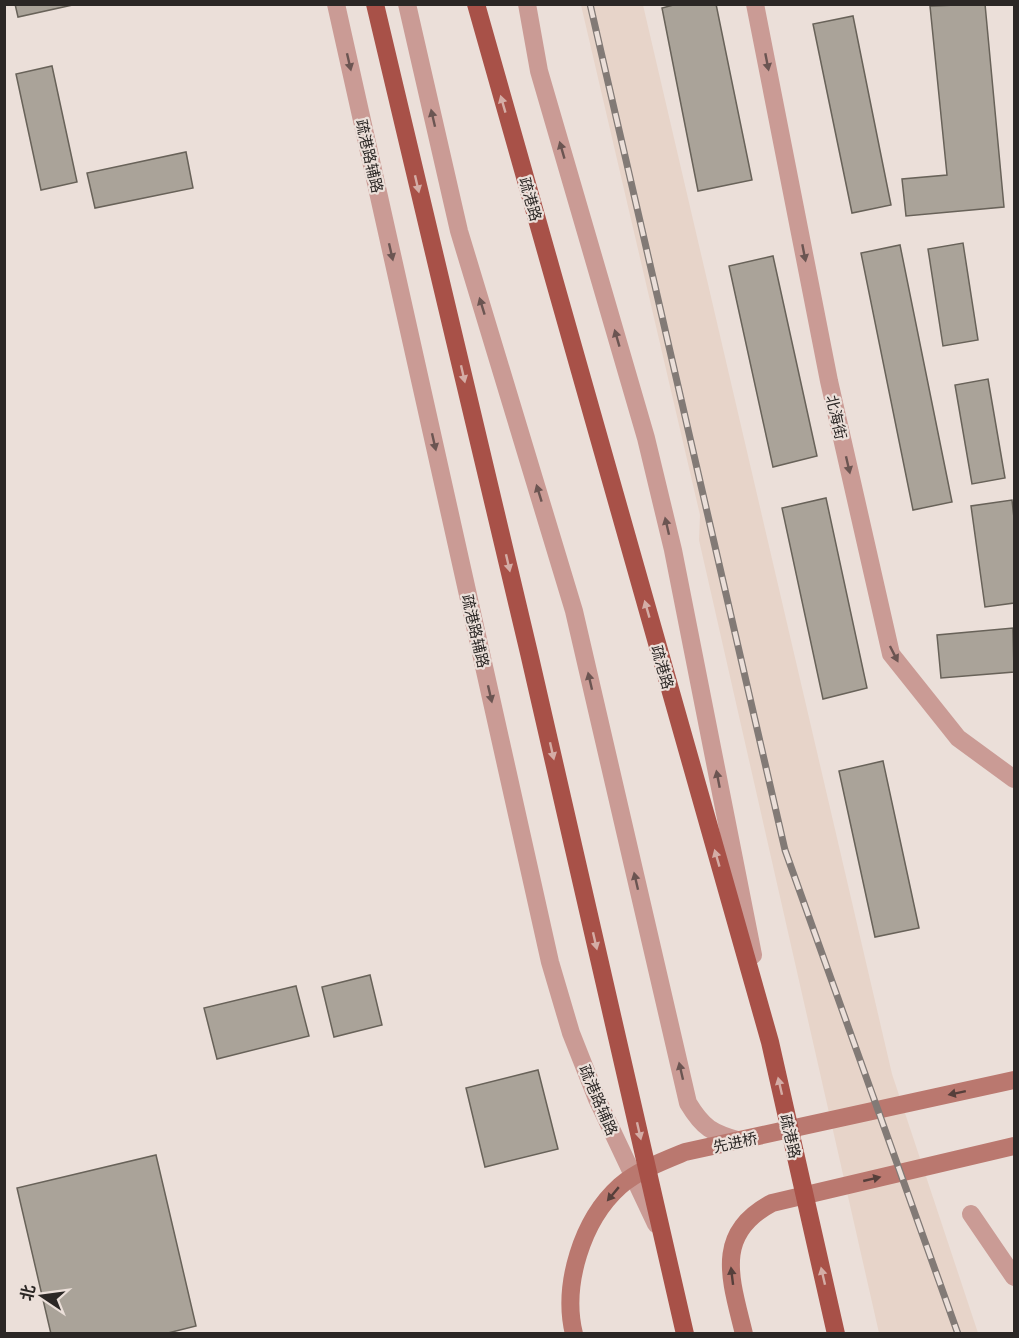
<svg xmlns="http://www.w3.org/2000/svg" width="1019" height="1338" font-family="'Noto Serif','Noto Sans SC',serif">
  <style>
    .built { fill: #e7d4c9 }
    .building { fill: #aaa399; stroke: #686259; stroke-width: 1.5 }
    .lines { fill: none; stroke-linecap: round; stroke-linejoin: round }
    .minor { stroke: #ca9b95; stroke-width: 18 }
    .tertiary { stroke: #ca9b95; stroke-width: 18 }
    .secondary { stroke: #ba786f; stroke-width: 18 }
    .trunk { stroke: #a85148; stroke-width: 18 }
    .rail-casing { stroke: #827a76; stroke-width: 7 }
    .rail { stroke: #ebdfd9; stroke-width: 4.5; stroke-dasharray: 14; stroke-linecap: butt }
    .oneway { fill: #6b5552 }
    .oneway2 { fill: #d4ada6 }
    .oneway3 { fill: #563f3b }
    .labels { text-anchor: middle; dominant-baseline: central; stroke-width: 4.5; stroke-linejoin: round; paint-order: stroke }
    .street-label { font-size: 15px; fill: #2b2725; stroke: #ebdfd9 }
  </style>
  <rect width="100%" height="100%" fill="#ebdfd9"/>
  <path class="built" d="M581 5H643L892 1074 978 1333H879L699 540 700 515Z"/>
  <path class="building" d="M15 4H77L18 17Z
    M677 4H716L752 180 698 191 662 8Z
    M985 4 1004 207 906 216 902 179 947 175 930 6Z
    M853 16 891 205 852 213 813 24Z
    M52 66 77 182 41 190 16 74Z
    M186 152 193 188 95 208 87 173Z
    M963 243 978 340 943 346 928 249Z
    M900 245 952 502 913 510 861 253Z
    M773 256 817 456 773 467 729 266Z
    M988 379 1005 478 972 484 955 385Z
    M826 498 867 688 823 699 782 508Z
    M1012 500 1014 518V603L985 607 971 506Z
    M1013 628 1014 672 941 678 937 635Z
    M883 761 919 928 875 937 839 771Z
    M370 975 382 1025 334 1037 322 987Z
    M296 986 309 1036 217 1059 204 1008Z
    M538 1070 558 1149 485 1167 466 1088Z
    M156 1155 196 1326 164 1334H51L17 1188Z"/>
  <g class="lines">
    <path class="minor" d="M971 1214 1014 1277"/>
    <path class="tertiary" d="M336 4 550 962 571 1033 597 1099 656 1224
      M407 4 459 231 574 611 688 1103C703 1128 712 1133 740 1141
      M527 4 539 71 646 438 673 550 753 955
      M755 4 829 381 891 654 958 738 1014 779"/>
    <path class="secondary" d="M574 1334C562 1285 582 1220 620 1186 637 1171 663 1161 685 1152L1014 1080
      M744 1334C731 1280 713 1234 772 1203L1014 1146"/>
    <path class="trunk" d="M375 4 529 653 685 1334
      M476 4 770 1042 836 1334"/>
    <defs>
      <path id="rail" d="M590 4 785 850 958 1334"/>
    </defs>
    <use href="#rail" class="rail-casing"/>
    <use href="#rail" class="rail"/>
  </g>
  <defs><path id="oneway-solid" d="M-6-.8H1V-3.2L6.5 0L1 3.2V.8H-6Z" transform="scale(1.5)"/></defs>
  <g class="oneway">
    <use href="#oneway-solid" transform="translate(349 62) rotate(77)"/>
    <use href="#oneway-solid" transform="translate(767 62) rotate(79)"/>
    <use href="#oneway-solid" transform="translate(433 118) rotate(-103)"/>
    <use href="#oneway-solid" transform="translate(562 150) rotate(-106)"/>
    <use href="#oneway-solid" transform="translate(391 252) rotate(77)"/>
    <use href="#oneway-solid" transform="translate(804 253) rotate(79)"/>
    <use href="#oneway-solid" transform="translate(482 306) rotate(-107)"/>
    <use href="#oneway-solid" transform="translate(617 338) rotate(-106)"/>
    <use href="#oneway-solid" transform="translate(434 442) rotate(77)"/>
    <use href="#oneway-solid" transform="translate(848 465) rotate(77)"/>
    <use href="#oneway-solid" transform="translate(539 493) rotate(-107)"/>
    <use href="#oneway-solid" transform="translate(667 526) rotate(-103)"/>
    <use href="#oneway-solid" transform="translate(894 654) rotate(63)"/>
    <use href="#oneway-solid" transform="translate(590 681) rotate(-103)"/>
    <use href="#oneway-solid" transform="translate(490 694) rotate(77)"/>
    <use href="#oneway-solid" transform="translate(718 779) rotate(-101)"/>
    <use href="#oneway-solid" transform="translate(636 881) rotate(-103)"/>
    <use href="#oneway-solid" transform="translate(681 1071) rotate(-103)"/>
  </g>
  <g class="oneway2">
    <use href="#oneway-solid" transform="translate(503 104) rotate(-106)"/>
    <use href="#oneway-solid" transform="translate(417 184) rotate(77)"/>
    <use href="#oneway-solid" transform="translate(463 374) rotate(77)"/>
    <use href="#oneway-solid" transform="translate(508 563) rotate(77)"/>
    <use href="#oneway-solid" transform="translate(647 609) rotate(-106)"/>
    <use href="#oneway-solid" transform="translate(552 751) rotate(77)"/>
    <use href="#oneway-solid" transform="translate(717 858) rotate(-106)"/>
    <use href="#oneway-solid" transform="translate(595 941) rotate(77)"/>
    <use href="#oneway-solid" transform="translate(780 1086) rotate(-103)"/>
    <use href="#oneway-solid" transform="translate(639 1131) rotate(77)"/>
    <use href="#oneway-solid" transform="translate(823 1276) rotate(-103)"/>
  </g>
  <g class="oneway3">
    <use href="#oneway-solid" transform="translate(957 1093) rotate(168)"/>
    <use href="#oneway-solid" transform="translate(872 1179) rotate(-13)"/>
    <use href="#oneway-solid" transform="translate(613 1194) rotate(130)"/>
    <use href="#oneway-solid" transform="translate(732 1276) rotate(-97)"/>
  </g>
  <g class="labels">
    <g class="street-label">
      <text transform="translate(370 156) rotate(77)">疏港路辅路</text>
      <text transform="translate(531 199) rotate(74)">疏港路</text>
      <text transform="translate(837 417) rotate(77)">北海街</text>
      <text transform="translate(476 631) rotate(77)">疏港路辅路</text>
      <text transform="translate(663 667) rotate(74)">疏港路</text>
      <text transform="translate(599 1100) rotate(67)">疏港路辅路</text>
      <text transform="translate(791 1136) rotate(77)">疏港路</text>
      <text transform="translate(735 1142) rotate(-12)">先进桥</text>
    </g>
  </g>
  <rect width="1019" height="1338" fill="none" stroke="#2b2725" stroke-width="12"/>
  <g transform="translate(42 1296) rotate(283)" stroke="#ebdfd9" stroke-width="4.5" paint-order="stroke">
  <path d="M0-4.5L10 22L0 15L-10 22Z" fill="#2b2725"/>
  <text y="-9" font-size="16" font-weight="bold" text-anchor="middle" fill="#2b2725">北</text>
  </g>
</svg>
